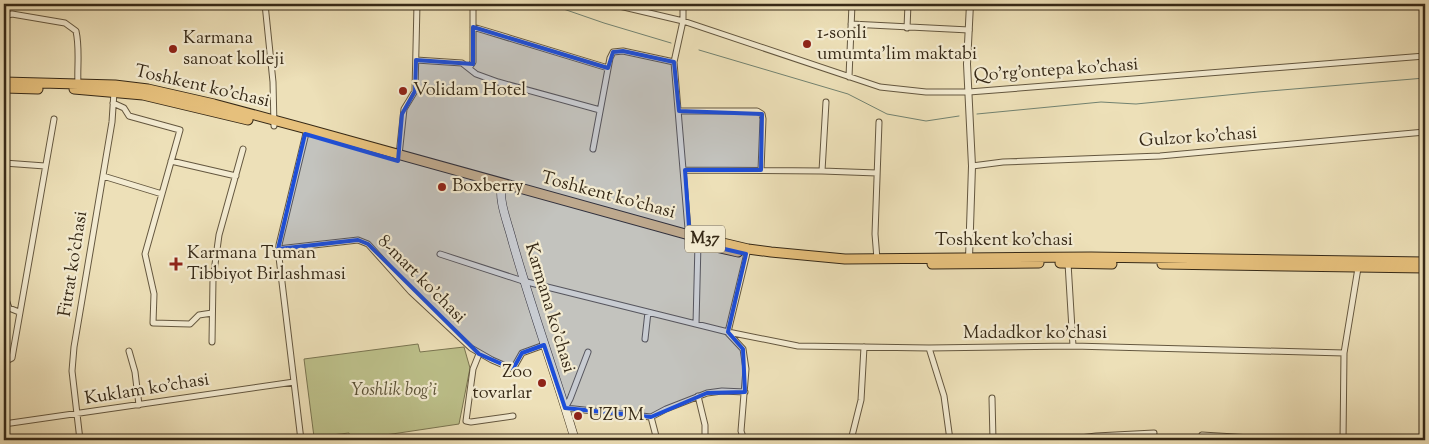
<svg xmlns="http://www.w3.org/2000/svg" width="1429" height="444" font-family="'Sorts Mill Goudy',serif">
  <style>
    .green { fill: #bdc18b; stroke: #7a7551 }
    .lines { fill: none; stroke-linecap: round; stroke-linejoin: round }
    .stream { stroke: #728270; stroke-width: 1 }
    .minor-casing { stroke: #64573f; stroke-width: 7 }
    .tertiary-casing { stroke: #64573f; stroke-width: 8 }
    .secondary-casing { stroke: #362917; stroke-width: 9 }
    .trunk-casing { stroke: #362917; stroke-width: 11 }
    .minor { stroke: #f3ebd1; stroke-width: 5 }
    .tertiary { stroke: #f3ebd1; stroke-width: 6 }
    .secondary { stroke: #f3ebd1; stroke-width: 8 }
    .trunk { stroke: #e6c07c; stroke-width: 9 }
    .marked { fill: #1d4ed8; fill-opacity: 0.2; stroke: #1d4ed8; stroke-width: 4; stroke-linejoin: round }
    .poi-dot { fill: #8f2418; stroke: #f3ebd1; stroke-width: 2 }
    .labels { text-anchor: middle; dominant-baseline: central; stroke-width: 4.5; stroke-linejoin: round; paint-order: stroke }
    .shield { fill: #f3ebd1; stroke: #6f634f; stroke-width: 1 }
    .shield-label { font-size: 16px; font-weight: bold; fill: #362917 }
    .poi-label { font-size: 18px; fill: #362917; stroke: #f3ebd1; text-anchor: start }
    .street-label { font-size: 18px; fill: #362917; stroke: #f3ebd1 }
    .park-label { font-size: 18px; font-style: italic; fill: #584f34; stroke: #f3ebd1 }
  </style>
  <rect width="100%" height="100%" fill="#ede0b8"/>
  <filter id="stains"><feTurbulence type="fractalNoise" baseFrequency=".004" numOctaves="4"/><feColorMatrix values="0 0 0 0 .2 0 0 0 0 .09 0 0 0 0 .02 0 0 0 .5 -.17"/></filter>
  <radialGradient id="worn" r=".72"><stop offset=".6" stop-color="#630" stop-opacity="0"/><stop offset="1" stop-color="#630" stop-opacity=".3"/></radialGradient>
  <path class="green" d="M418 344 420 352 464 347 470 368 459 424 352 440H350L349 433 314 437 304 359Z"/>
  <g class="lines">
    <path class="stream" d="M549 4 604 23 671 43
      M699 50 848 94 887 114 926 121 959 116
      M977 114 1101 102 1136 104 1258 92 1425 78"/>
    <defs>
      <path id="minor" d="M265 4 273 82 274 126
        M611 4 683 21 880 87 926 92H969L1425 56
        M683 4V21L674 62 689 241
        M4 16 12 14 65 23 76 31C80 49 77 67 78 84
        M851 24 969 30
        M473 27 608 68
        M907 28 908 4
        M416 60 462 63 476 74 498 82 600 110
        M469 68 473 62V4
        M849 77 852 4
        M113 103 124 108 129 116 180 130 145 254 154 294 153 323 190 324 199 315 212 313
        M679 111H757L762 114 763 119 761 170
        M593 149 610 58 613 52 623 51 674 62
        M399 155 404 109 415 91 417 4
        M171 161 236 176
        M4 163 45 166
        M972 166 1003 162 1160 156 1425 132
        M685 170 822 171 877 173
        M822 171 826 102
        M103 176 162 194
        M278 249 358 240 368 244 411 292 471 348 492 360 513 369 522 353 544 345
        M440 254 523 281 728 332 798 346 929 348 1073 346 1344 353
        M877 259 875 234 879 122
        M1068 263 1073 346
        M4 294 9 308 19 312
        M696 324 698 243
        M728 332 748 249
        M728 333 743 349 746 369 741 431 744 440
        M645 339 648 312
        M212 342 213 279 219 235 243 149
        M929 348 944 396 950 440
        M129 351 135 372 139 405
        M588 352 570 399 565 408 651 417 666 409 707 393 722 391 745 392
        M479 354 473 369 466 421 471 422 513 416
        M4 362 12 358 54 119
        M698 396 705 425V440
        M992 398 993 440
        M651 417 657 440
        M4 424 294 382
        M80 440 72 371 74 347 112 122 114 92
        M301 440 278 249 307 129
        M563 440 574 437
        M851 440 861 400 864 347
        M1065 440 1096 436 1154 433
        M1203 440 1202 435 1284 440
        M1343 440 1344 353 1358 268"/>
      <path id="tertiary" d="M969 258 972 166 967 64 970 4"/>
      <path id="secondary" d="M502 184C498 199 507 221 511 236 530 305 555 372 575 440"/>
      <path id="trunk" d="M4 82 115 85 148 89 214 104 307 129 689 235 748 249 771 252 845 259 1091 257 1425 262
        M4 88 38 89
        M74 89 143 95 248 120
        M694 242 738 252
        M1060 263 1112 264
        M932 264 1039 263
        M1162 264 1425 268"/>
    </defs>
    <use href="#minor" class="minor-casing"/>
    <use href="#tertiary" class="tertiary-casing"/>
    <use href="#secondary" class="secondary-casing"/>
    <use href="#trunk" class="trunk-casing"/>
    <use href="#minor" class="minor"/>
    <use href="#tertiary" class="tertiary"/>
    <use href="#secondary" class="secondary"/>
    <use href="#trunk" class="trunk"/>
  </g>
  <path class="marked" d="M473 27 608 68 613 52 623 51 674 62 679 111 762 114 761 170H685L690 241 746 254 728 332 743 349 745 392 707 393 651 417 565 408 544 345 522 353 513 369 479 354 368 244 358 240 278 249 305 134 398 161 402 114 415 91 416 60 473 64Z"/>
  <g class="poi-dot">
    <circle cx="807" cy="44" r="5"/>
    <circle cx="173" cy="49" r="5"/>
    <circle cx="403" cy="91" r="5"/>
    <circle cx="442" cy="187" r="5"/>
    <path d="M173.5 256.5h5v5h5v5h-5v5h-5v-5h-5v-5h5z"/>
    <circle cx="542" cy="383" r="5"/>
    <circle cx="578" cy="416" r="5"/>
  </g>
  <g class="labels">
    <rect class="shield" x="685" y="225.5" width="40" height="27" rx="4"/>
    <g class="shield-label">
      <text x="705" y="239">M37</text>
    </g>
    <g class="poi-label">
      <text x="817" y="34">1-sonli<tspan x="817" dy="21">umumta'lim maktabi</tspan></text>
      <text x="183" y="39">Karmana<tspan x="183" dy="21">sanoat kolleji</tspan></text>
      <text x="413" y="91">Volidam Hotel</text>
      <text x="452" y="187">Boxberry</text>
      <text x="187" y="254">Karmana Tuman<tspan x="187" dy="21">Tibbiyot Birlashmasi</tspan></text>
      <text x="532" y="373" text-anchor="end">Zoo<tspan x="532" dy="21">tovarlar</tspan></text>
      <text x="588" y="416">UZUM</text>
    </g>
    <g class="street-label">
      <text transform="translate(1056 71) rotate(-4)">Qo'rg'ontepa ko'chasi</text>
      <text transform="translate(202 87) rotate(13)">Toshkent ko'chasi</text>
      <text transform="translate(1198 138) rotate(-4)">Gulzor ko'chasi</text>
      <text transform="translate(608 196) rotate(15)">Toshkent ko'chasi</text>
      <text x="1004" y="241">Toshkent ko'chasi</text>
      <text transform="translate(74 264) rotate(-81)">Fitrat ko'chasi</text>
      <text transform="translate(421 280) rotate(45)">8-mart ko'chasi</text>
      <text transform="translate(549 308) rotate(73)">Karmana ko'chasi</text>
      <text x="1035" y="334">Madadkor ko'chasi</text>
      <text transform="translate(147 390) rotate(-9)">Kuklam ko'chasi</text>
    </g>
    <g class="park-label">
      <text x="394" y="391">Yoshlik bog'i</text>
    </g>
  </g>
  <rect width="1429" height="444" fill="none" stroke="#ede0b8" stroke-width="20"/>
  <rect x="5" y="5" width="1419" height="434" fill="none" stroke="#362917" stroke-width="2.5"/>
  <rect x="10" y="10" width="1409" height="424" fill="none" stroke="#362917"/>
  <rect width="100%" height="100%" filter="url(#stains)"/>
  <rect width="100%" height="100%" fill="url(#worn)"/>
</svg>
